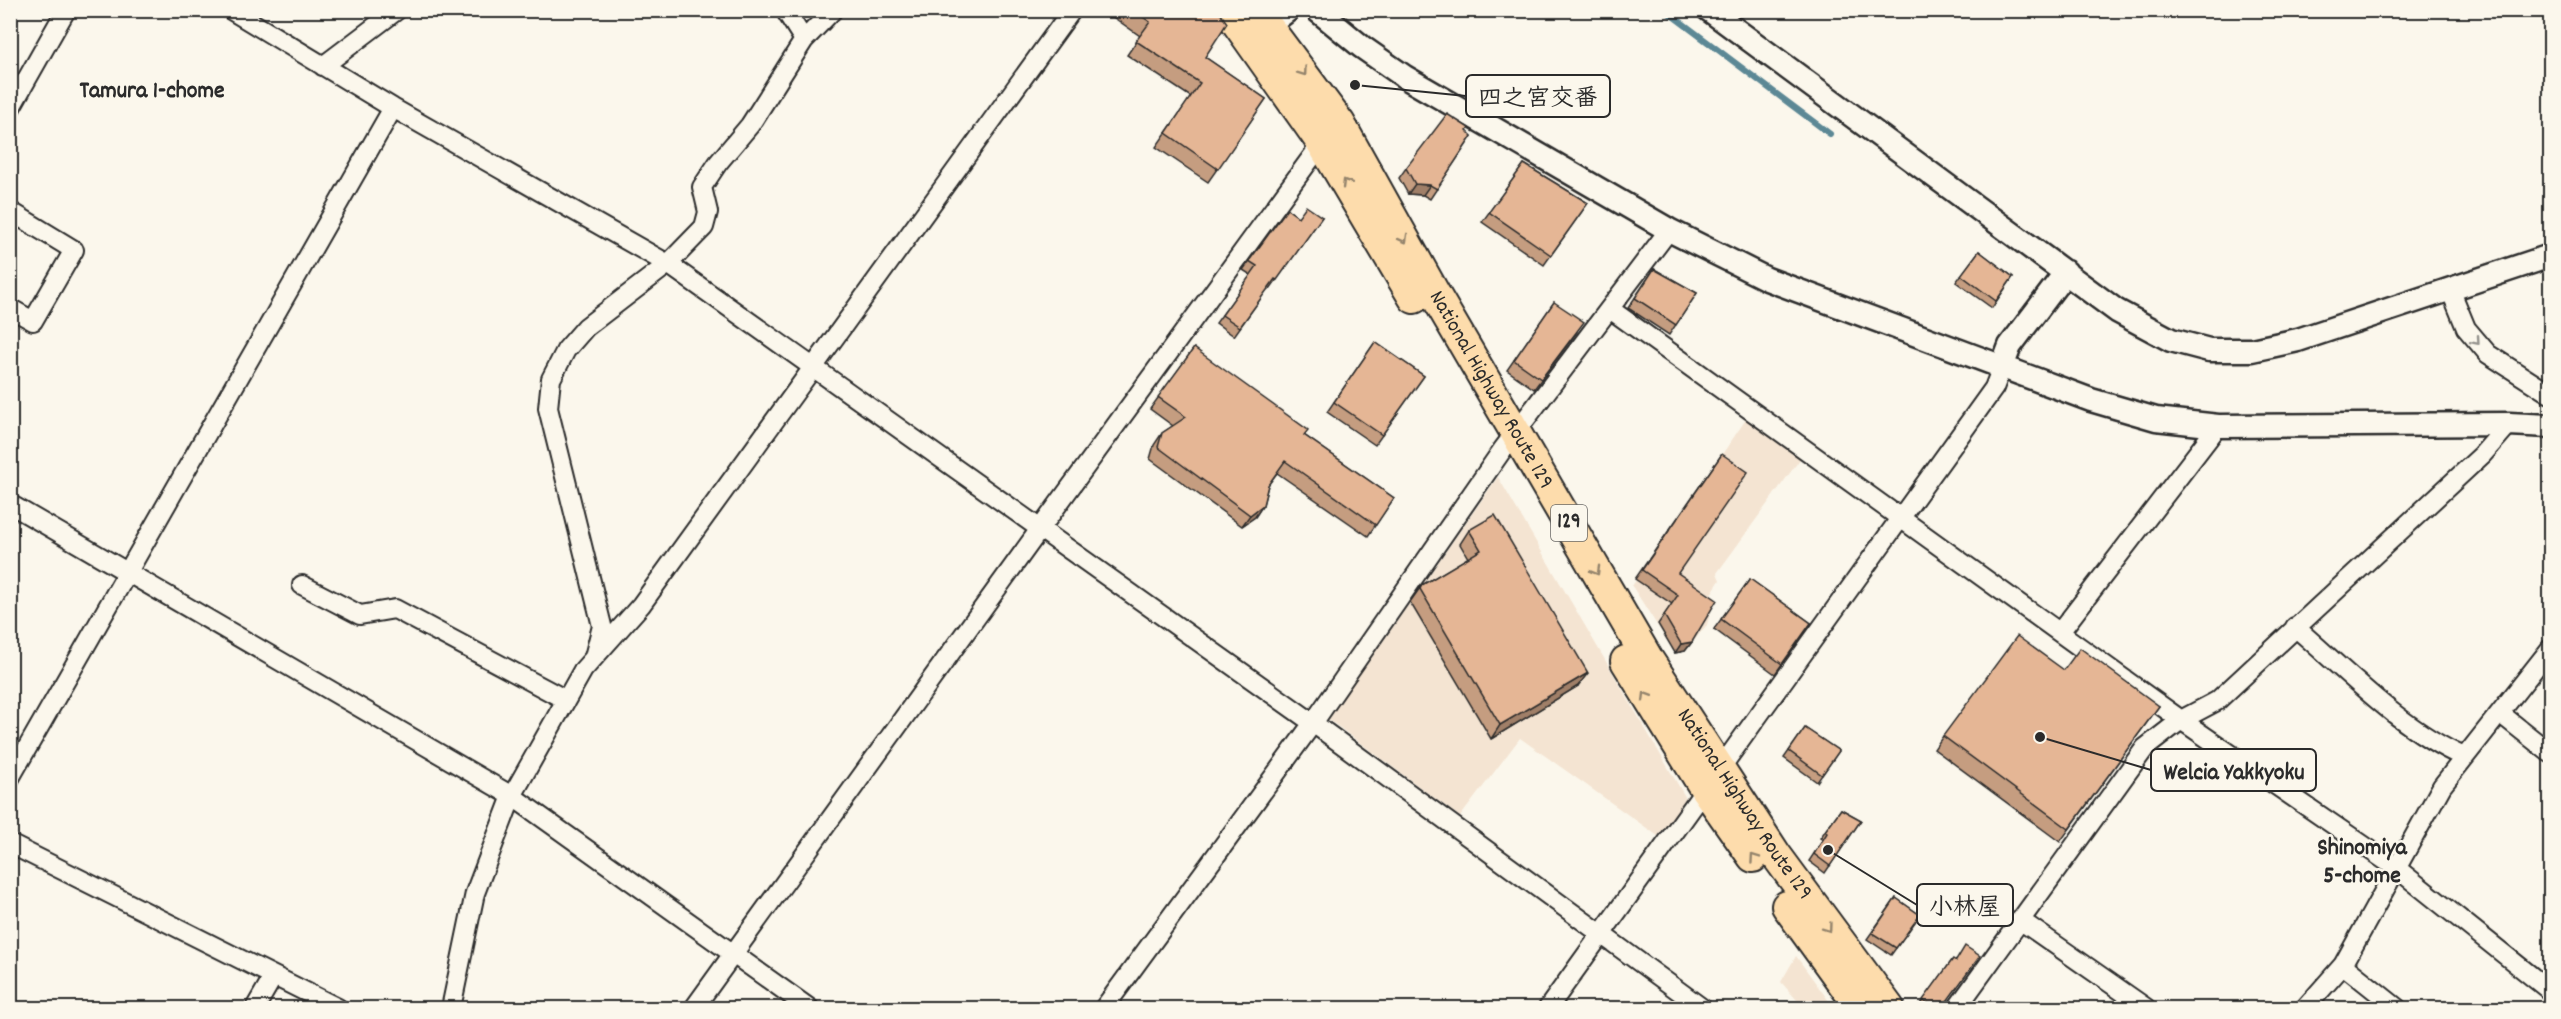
<svg xmlns="http://www.w3.org/2000/svg" width="2561" height="1019" font-family="Dekko,'Klee One',sans-serif">
  <style>
    .built { fill: #f4e4d2 }
    .lines { fill: none; stroke-linecap: round; stroke-linejoin: round }
    .stream { stroke: #5c8895; stroke-width: 6 }
    .minor-casing { stroke: #2b2b2b; stroke-width: 22 }
    .tertiary-casing { stroke: #2b2b2b; stroke-width: 27 }
    .trunk-casing { stroke: #2b2b2b; stroke-width: 34 }
    .minor { stroke: #fbf7ec; stroke-width: 18 }
    .tertiary { stroke: #fbf7ec; stroke-width: 22 }
    .trunk { stroke: #fddcac; stroke-width: 30 }
    .wall { fill: #c59d80; stroke: #2b2b2b; stroke-width: 1.5 }
    .shaded-wall { fill: #a07f68; stroke: #2b2b2b; stroke-width: 1.5 }
    .building { fill: #e5b695; stroke: #2b2b2b; stroke-width: 1.5 }
    .oneway { stroke: #94846c }
    .oneway2 { stroke: #93918c }
    .labels { text-anchor: middle; dominant-baseline: central; stroke-width: 5; stroke-linejoin: round; paint-order: stroke }
    .shield { fill: #fbf7ec; stroke: #696865; stroke-width: 1.5 }
    .shield-label { font-size: 21px; font-weight: bold; fill: #2b2b2b }
    .street-label { font-size: 22px; fill: #2b2b2b; stroke: #fbf7ec }
    .neighbourhood-label { font-size: 24px; font-weight: bold; fill: #2b2b2b; stroke: #fbf7ec }
    .leader { fill: none; stroke: #2b2b2b; stroke-width: 2 }
    .callout-dot { fill: #2b2b2b; stroke: #fbf7ec; stroke-width: 2 }
    .callout { fill: #fbf7ec; stroke: #2b2b2b; stroke-width: 2 }
    .callout-label { font-size: 24px; text-anchor: middle; font-weight: bold; fill: #2b2b2b }
  </style>
  <rect width="100%" height="100%" fill="#fbf7ec"/>
  <filter id="ink" filterUnits="userSpaceOnUse"><feTurbulence type="fractalNoise" baseFrequency=".0167" numOctaves="2"/><feDisplacementMap in="SourceGraphic" scale="12" xChannelSelector="R" yChannelSelector="G"/><feConvolveMatrix kernelMatrix="1 2 1 2 8 2 1 2 1" color-interpolation-filters="sRGB"/></filter>
  <g filter="url(#ink)">
    <path class="built" d="M1749 415 1803 455 1717 573 1720 580 1704 605 1711 610 1707 625 1685 651 1675 653 1632 586Z
      M1498 477 1687 800 1658 836 1520 738 1460 817 1328 719Z
      M1796 956 1834 1008H1804L1781 982Z"/>
    <g class="lines">
      <path class="stream" d="M1665 10 1830 134"/>
      <defs>
        <path id="minor" d="M231 10 393 108 668 264 1313 723 1702 1008
          M804 40 833 10
          M323 66 397 10
          M10 109 66 10
          M10 211 74 250 33 321 10 308
          M2450 289 2466 328 2488 354 2550 394
          M1610 309 2181 720 2395 867 2550 991
          M10 504 512 796 809 1008
          M302 585 360 615 395 609 566 700
          M2295 627C2346 671 2403 731 2464 757
          M2060 632 2218 426
          M594 657 602 626 548 408 551 379 566 350 586 327 668 264 704 227 708 212 702 187 718 163 750 125 804 40 785 10
          M2501 714 2550 753
          M10 778 393 108
          M10 844 338 1008
          M2020 920 2146 1008
          M2343 965 2397 1008
          M255 1008 273 977
          M451 1008 475 893 512 796 583 670 641 605 1072 10
          M694 1008 1040 529 1322 143
          M1104 1008 1313 723 1503 449 1669 230
          M1548 1008 1994 388 2002 367
          M1957 1008 2145 748 2181 720 2217 701 2482 455 2509 424
          M2305 1008 2343 965 2442 786 2550 649"/>
        <path id="tertiary" d="M1317 10 1362 47 1405 77 1669 230 1767 279 2091 400 2156 419 2218 426 2509 424 2550 426
          M1709 10 2117 311 2171 340 2209 350H2252L2298 340 2550 256
          M1256 35 1288 10
          M2002 367 2010 346 2066 272"/>
        <g id="trunk">
          <path d="M1228 10 1322 143 1414 298"/>
          <path id="s1" d="M1255 10 1340 124 1437 298 1649 661 1776 855 1889 1008"/>
          <path d="M1626 661 1706 790 1753 857"/>
          <path d="M1787 906 1861 1008"/>
        </g>
      </defs>
      <use href="#minor" class="minor-casing"/>
      <use href="#tertiary" class="tertiary-casing"/>
      <use href="#trunk" class="trunk-casing"/>
      <use href="#minor" class="minor"/>
      <use href="#tertiary" class="tertiary"/>
      <use href="#trunk" class="trunk"/>
    </g>
    <path class="wall" d="M1103 10H1218L1205 57 1266 99 1208 182 1156 147 1191 97 1127 55 1140 36Z
      M1467 131 1472 136 1430 199 1423 195 1408 194 1399 178 1406 168Z
      M1524 164 1588 203 1544 265 1482 222Z
      M1287 209 1298 217H1322L1270 289 1268 288 1234 336 1216 323 1251 275 1243 270Z
      M1979 251 2013 277 1992 308 1956 282Z
      M1654 269 1697 293 1669 335 1628 308Z
      M1554 302 1577 332 1534 389 1507 370Z
      M1375 342 1424 376 1375 445 1327 412Z
      M1194 348 1304 435 1394 498 1368 536 1277 473 1268 485 1263 505 1255 517 1242 526 1150 459 1154 445 1162 433 1173 426 1150 409Z
      M1722 454 1678 573 1692 642 1685 651 1675 653 1658 624 1672 604 1635 579Z
      M1469 530 1578 686 1491 739 1410 602 1422 585 1468 558 1460 544Z
      M1750 579 1811 623 1775 674 1714 629Z
      M2064 670 2159 706 2060 842 1934 749 1943 736Z
      M1805 728 1839 751 1817 782 1784 758Z
      M1841 809 1861 820 1825 873 1809 861 1823 840 1820 838Z
      M1896 898 1920 915 1891 955 1867 939Z
      M1953 959 1942 1008H1920L1919 1007Z"/>
    <path class="shaded-wall" d="M1415 184 1430 185 1423 195 1408 194Z
      M1263 505 1255 517 1242 526 1250 515Z
      M1692 642 1685 651 1675 653 1681 644Z
      M1588 673 1578 686 1491 739 1500 725Z"/>
    <path class="building" d="M1133 10H1218L1227 23 1205 57 1266 99 1218 169 1166 133 1200 83 1136 41 1150 22Z
      M1447 114 1469 128 1467 131 1472 136 1437 189 1430 185 1415 184 1406 168Z
      M1524 164 1588 203 1551 255 1489 212Z
      M1306 206 1322 217 1277 280 1275 279 1240 327 1222 315 1257 266 1249 261 1287 209 1298 217Z
      M1979 251 2013 277 1996 301 1961 275Z
      M1654 269 1697 293 1676 325 1635 298Z
      M1554 302 1584 322 1541 379 1514 360Z
      M1375 342 1424 376 1382 435 1334 402Z
      M1194 348 1308 430 1304 435 1394 498 1376 525 1285 461 1268 485 1263 505 1250 515 1158 447 1162 433 1186 417 1158 397Z
      M1722 454 1748 472 1678 573 1717 600 1692 642 1681 644 1664 615 1678 595 1642 570Z
      M1495 515 1588 673 1500 725 1420 589 1422 585 1481 550 1469 530Z
      M1750 579 1811 623 1782 664 1721 619Z
      M2017 636 2064 670 2080 648 2159 706 2069 829 1943 736Z
      M1805 728 1839 751 1822 775 1789 751Z
      M1841 809 1861 820 1830 866 1814 854 1827 833 1825 831Z
      M1896 898 1920 915 1896 948 1872 933Z
      M1965 946 1980 956 1942 1008H1934L1923 1000 1953 959 1956 961Z"/>
    <defs><path id="oneway-chevron" d="M-2-3.5L2.5 0L-2 3.5" fill="none" stroke-width="1.6" stroke-linecap="round" stroke-linejoin="round" transform="scale(1.5)"/></defs>
    <g class="oneway">
      <use href="#oneway-chevron" transform="translate(1303 72) rotate(54)"/>
      <use href="#oneway-chevron" transform="translate(1346 183) rotate(-121)"/>
      <use href="#oneway-chevron" transform="translate(1404 239) rotate(61)"/>
      <use href="#oneway-chevron" transform="translate(1596 571) rotate(60)"/>
      <use href="#oneway-chevron" transform="translate(1646 696) rotate(-121)"/>
      <use href="#oneway-chevron" transform="translate(1754 858) rotate(-125)"/>
      <use href="#oneway-chevron" transform="translate(1828 928) rotate(54)"/>
    </g>
    <use class="oneway2" href="#oneway-chevron" transform="translate(2476 341) rotate(49)"/>
  </g>
  <g class="labels">
    <rect class="shield" x="1551" y="505" width="36" height="36" rx="4.5"/>
    <g class="shield-label">
      <text x="1569" y="523">129</text>
    </g>
    <g class="street-label">
      <text stroke="none"><textPath href="#s1" startOffset="448">National Highway Route 129</textPath></text>
      <text stroke="none"><textPath href="#s1" startOffset="934">National Highway Route 129</textPath></text>
    </g>
    <g class="neighbourhood-label">
      <text x="152" y="92">Tamura 1-chome</text>
      <text x="2362" y="849">Shinomiya<tspan x="2362" dy="28">5-chome</tspan></text>
    </g>
  </g>
  <path class="leader" d="M1355 85L1466 96M2040 737L2151 770M1828 850L1917 905"/>
  <g class="callout-dot">
    <circle cx="1355" cy="85" r="6"/>
    <circle cx="2040" cy="737" r="6"/>
    <circle cx="1828" cy="850" r="6"/>
  </g>
  <g class="callout">
    <rect x="1466" y="75" width="144" height="42" rx="6"/>
    <rect x="2151" y="749" width="165" height="42" rx="6"/>
    <rect x="1917" y="884" width="96" height="42" rx="6"/>
  </g>
  <g class="callout-label">
    <text x="1538" y="105">四之宮交番</text>
    <text x="2234" y="779">Welcia Yakkyoku</text>
    <text x="1965" y="914">小林屋</text>
  </g>
  <rect width="2561" height="1019" fill="none" stroke="#fbf7ec" stroke-width="36"/>
  <rect x="18" y="18" width="2525" height="983" fill="none" stroke="#2b2b2b" stroke-width="2" filter="url(#ink)"/>
</svg>
